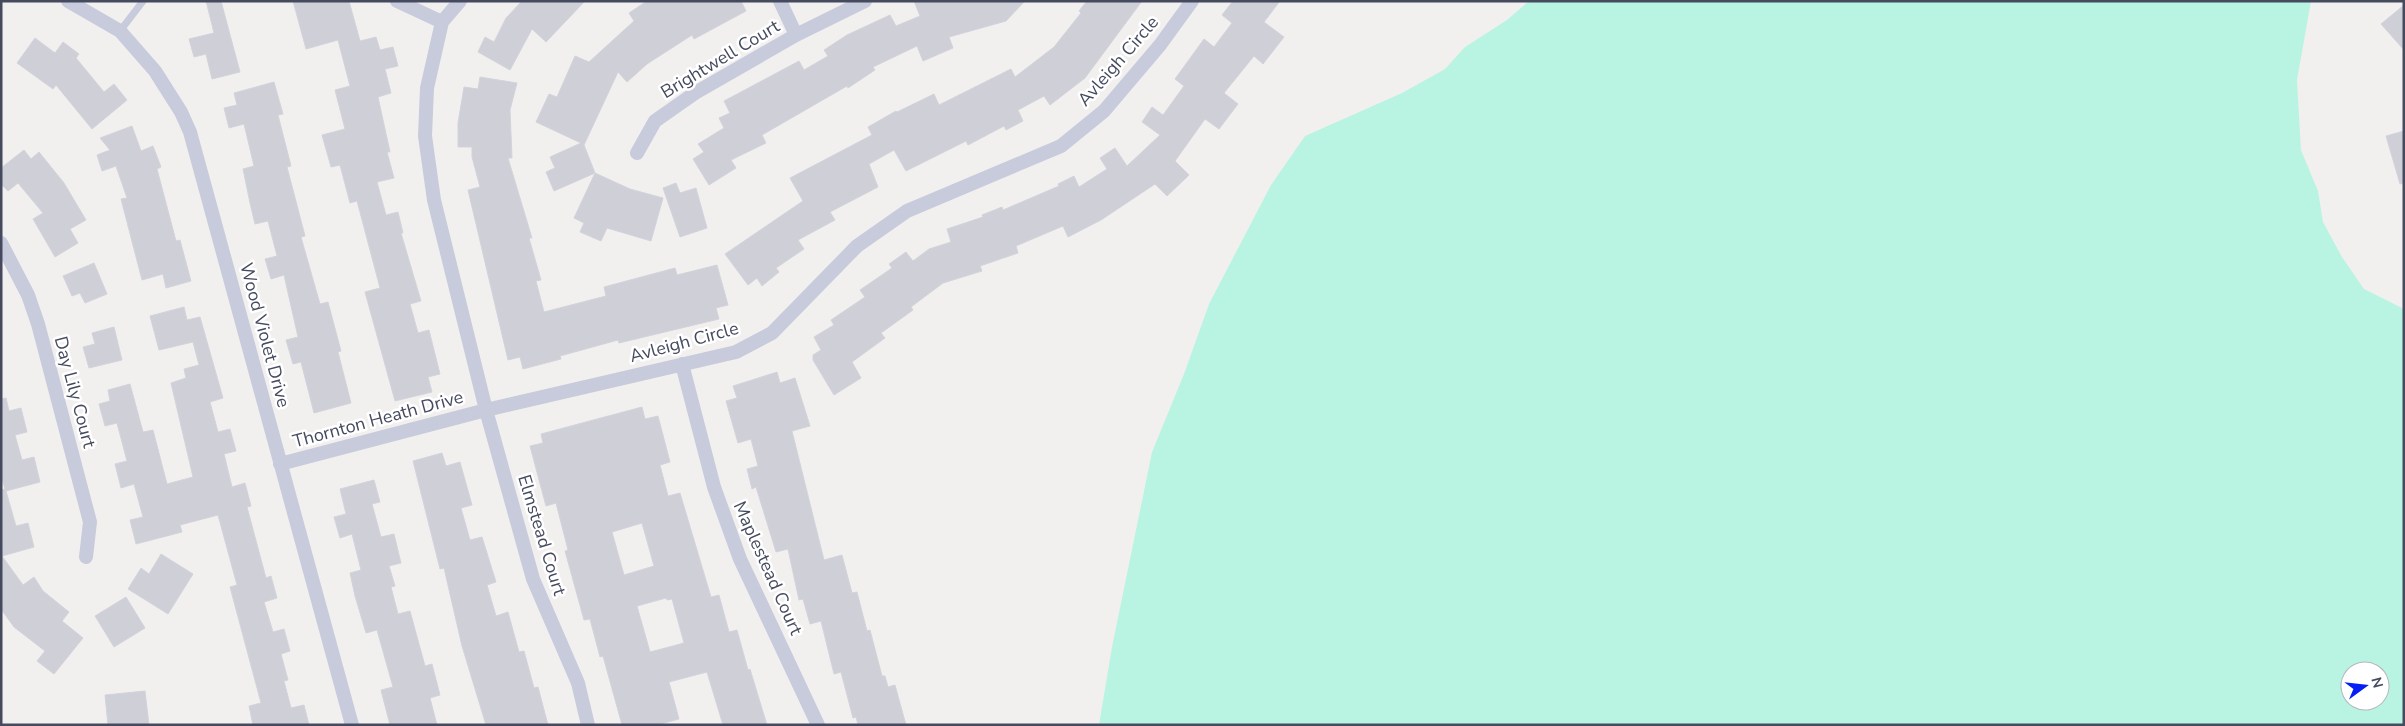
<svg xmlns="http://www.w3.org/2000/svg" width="2405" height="726" font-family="'Nunito Sans',sans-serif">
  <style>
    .green { fill: #b9f4e3; fill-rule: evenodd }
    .building { fill: #cfcfd7; stroke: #d3d3dc; fill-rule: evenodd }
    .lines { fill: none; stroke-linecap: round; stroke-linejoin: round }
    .service { stroke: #c7cbdb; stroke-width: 7 }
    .minor { stroke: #c7cbdb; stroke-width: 14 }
    .labels { text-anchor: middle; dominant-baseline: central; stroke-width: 5; stroke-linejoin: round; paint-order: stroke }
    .street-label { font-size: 18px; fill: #454a5f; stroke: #fff }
  </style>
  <rect width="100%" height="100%" fill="#f2f0ef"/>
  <path class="green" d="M1529 1H2311L2297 80 2301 150 2318 191 2323 222 2342 257 2364 289 2404 309V725H1099L1112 647 1152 452 1184 374 1209 304 1271 185 1305 136 1402 93 1445 69 1465 47 1507 20ZM2350 671H2380V701H2350Z"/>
  <path class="building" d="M206 1H221L240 72 212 79 206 54 194 57 189 39 214 33Z
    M293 1H349L360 41 376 37 380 50 393 47 398 66 385 69 391 93 378 97 390 152H387L394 178 377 182 386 215 398 212 403 233H401L421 301 410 304 418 333 429 330 440 374 428 377 432 392 395 401 365 292 380 288 357 201 350 203 340 165 331 167 322 135 345 129 335 90 350 86 338 40 306 49Z
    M522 1H585L546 42 532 29 510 70 478 52 485 37 494 42 506 18Z
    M647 1H741L746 11 694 39 692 35 647 64 627 82 618 72 584 145 595 173 630 189 663 198 651 241 607 228 601 241 580 232 584 223 574 218 595 173 554 191 546 172 555 168 550 157 581 143 536 122 549 94 557 97 575 56 589 62 634 21 629 13Z
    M914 1H1025L1006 21 949 37 953 48 923 61 917 46 873 67 875 70 848 88 847 86 762 135 766 143 731 160 736 168 709 185 693 159 704 152 698 144 724 128 719 118 730 113 724 101 799 61 804 70 828 56 824 50 847 35 890 15 896 26 920 16Z
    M1087 1H1142L1085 78 1050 105 1044 96 1018 110 1023 121 1006 130 1004 126 968 145 966 141 906 171 894 150 869 164 878 187 830 212 835 220 798 240 804 249 776 268 779 272 762 286 757 278 748 285 725 254 803 201 790 178 872 135 868 127 896 111 897 112 934 94 939 105 1011 69 1015 77 1054 47 1081 13 1079 11Z
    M1233 1H1280L1264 22 1284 37 1263 64 1254 56 1224 93 1238 104 1219 129 1205 119 1175 161 1189 175 1167 196 1155 184 1101 220 1068 237 1063 226 1016 246 1018 253 980 266 982 271 943 283 911 307 913 310 881 333 885 338 852 362 861 378 834 395 813 360V355L821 350 814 337 834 325 831 320 865 297 860 290 892 268 889 264 906 252 913 261 929 249 951 242 947 229 983 217 982 215 1002 207 1003 210 1059 186 1058 184 1074 176 1079 187 1107 169 1100 158 1115 148 1127 166 1160 135 1142 122 1152 107 1163 115 1184 86 1175 79 1204 39 1214 47 1232 23 1222 15Z
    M2404 5V50L2381 24Z
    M35 38 55 53 63 42 79 54 76 58 104 92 114 84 127 100 92 129 56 85 53 89 17 63Z
    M480 77 517 83 510 110 512 158H508L532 238H529L541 280 536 281 544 312 606 296 604 287 675 268 677 275 717 265 728 305 716 308 719 319 619 343 618 340 560 356 561 359 523 369 520 357 508 360 468 190 480 187 472 157V147H458V123L464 87 478 89Z
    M274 82 283 114 278 115 291 166 287 167 305 236 301 237 320 304 328 302 341 351 338 352 351 403 314 413 301 362 293 364 286 340 298 337 284 275 271 279 265 259 277 256 268 221 255 224 250 203 243 169 254 166 244 124 229 128 224 108 237 105 234 93Z
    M132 126 141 151 153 146 161 167 157 169 176 241 180 240 191 281 166 288 163 274 142 280 121 199 127 198 116 166 102 171 97 155 110 150 100 138Z
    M2404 131V183L2400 184 2386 136Z
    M24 150 31 159 39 152 64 183 86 220 70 229 78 243 55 257 33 219 43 213 18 183 8 191 1 184V168Z
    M676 183 680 193 696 188 707 228 680 237 663 188Z
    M94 263 107 294 85 303 80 293 72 296 63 276Z
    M184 307 187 320 200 317 223 398 210 402 218 432 230 429 236 451 224 454 232 487 245 483 251 506 247 507 266 578 271 576 277 598 264 602 273 632 284 629 290 651 281 654 288 680 284 681 291 708 304 705 309 725H253L249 706 261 703 230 587 237 585 218 515 180 525 182 532 136 544 130 520 143 517 134 484 121 488 115 464 127 461 117 423 105 426 99 404 110 401 108 390 130 384 143 432 153 430 167 484 193 477 171 383 186 378 184 369 199 365 193 342 159 350 150 316Z
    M114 327 122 360 89 368 83 347 95 344 92 333Z
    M777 372 780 383 795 378 810 426 792 431 824 560 842 555 852 593 857 592 867 631 870 630 882 676H885L888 687 895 685 906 725H858L856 717 853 718 841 672 834 674 821 621 810 624 803 599 799 600 788 549 776 552 756 487 752 489 747 469 758 466 751 439 738 443 726 401 737 398 733 386Z
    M6 398 9 411 21 408 27 432 15 435 22 460 34 457 40 482 6 491 16 526 28 523 34 547 2 556 23 585 34 577 43 591 69 612 62 621 83 638 54 674 37 661 45 651 14 627 1 609V490L5 489 1 475V399Z
    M642 407 645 419 658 416 670 462 660 465 668 496 680 493 711 597 719 595 729 632 737 630 748 670 750 669 767 725H723L707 672 669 682 679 719 657 725H622L603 656 600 657 590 619 584 620 565 551 568 550 556 503 546 506 530 446 543 443 541 434ZM642 523 654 566 624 575 612 532ZM666 598 667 600 672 599 684 643 650 652 637 606Z
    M442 453 446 466 460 462 472 505 461 508 470 540 482 537 496 582 487 585 496 616 508 612 519 652 524 651 534 688 538 687 548 725H486L462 646 444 568 440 569 413 461Z
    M374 480 380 502 372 504 381 537 394 534 401 563 389 566 395 586 391 587 398 614 410 611 425 666 432 664 440 695 430 698 437 725H390L381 690 393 687 377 630 366 633 355 596 350 573 361 570 352 534 340 538 334 517 346 514 340 489Z
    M161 554 193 574 168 614 128 589 141 568 149 574Z
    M126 597 145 628 114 647 95 616Z
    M145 691 149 725H108L105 695Z"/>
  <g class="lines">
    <path class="service" d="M120 31 143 1"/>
    <path class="minor" d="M68 1 120 31 155 71 181 112 190 132 352 725
      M397 1 442 22
      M460 1 442 22 427 88 425 136 434 200 486 410 533 579 578 683 588 725
      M780 1 796 35
      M637 153 655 121 695 93 796 35 865 1
      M1 243 28 295 38 324 90 522 86 557
      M682 364 714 487 740 559 818 725
      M280 464 486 410 736 352 772 333 857 246 907 211 1061 146 1104 111 1160 45 1192 1"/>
  </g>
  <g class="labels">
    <g class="street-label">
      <text transform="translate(720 59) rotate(-31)">Brightwell Court</text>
      <text transform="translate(1118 61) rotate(-49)">Avleigh Circle</text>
      <text transform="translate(265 335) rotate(75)">Wood Violet Drive</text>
      <text transform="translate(684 342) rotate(-15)">Avleigh Circle</text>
      <text transform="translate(75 392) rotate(75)">Day Lily Court</text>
      <text transform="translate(378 419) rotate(-15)">Thornton Heath Drive</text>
      <text transform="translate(542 535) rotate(73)">Elmstead Court</text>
      <text transform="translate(768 568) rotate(66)">Maplestead Court</text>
    </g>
  </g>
  <rect width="2405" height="726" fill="none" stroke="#454a5f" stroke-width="5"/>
  <g transform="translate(2365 686) rotate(75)"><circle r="24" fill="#ffffff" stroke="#b5b7bf"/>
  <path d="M0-4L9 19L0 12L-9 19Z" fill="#061ff5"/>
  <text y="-8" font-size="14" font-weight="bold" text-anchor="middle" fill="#454a5f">N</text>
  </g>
</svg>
